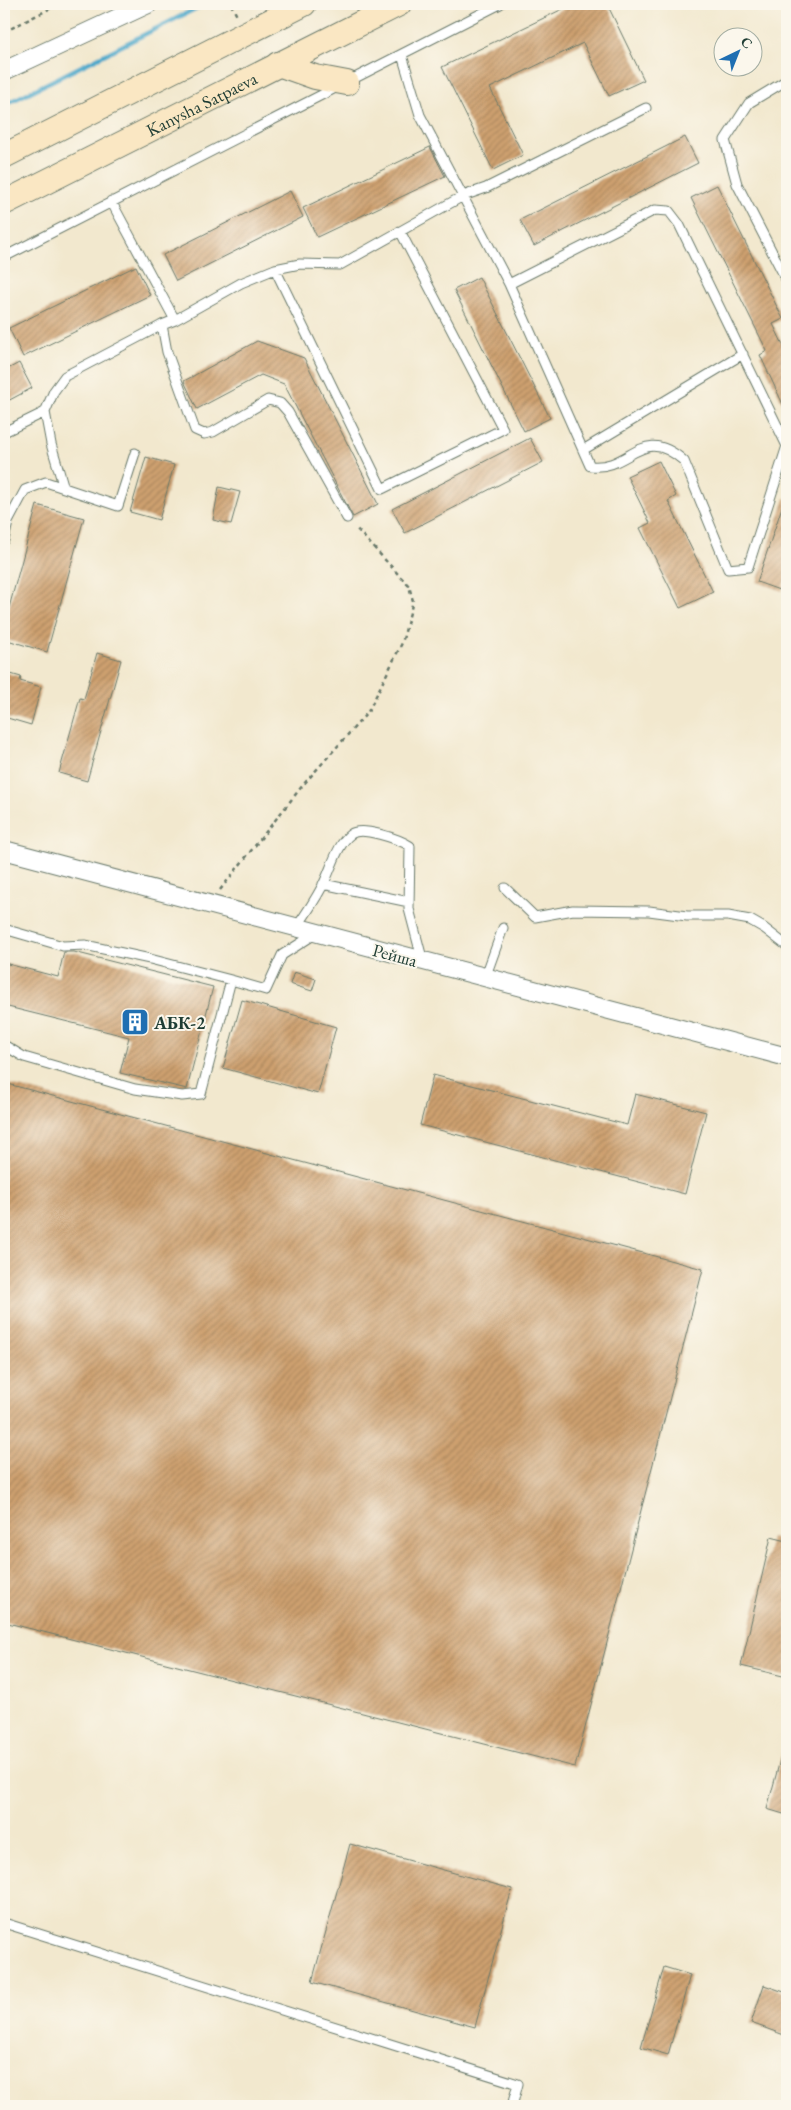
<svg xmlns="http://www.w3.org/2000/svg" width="791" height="2110" font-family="'EB Garamond',serif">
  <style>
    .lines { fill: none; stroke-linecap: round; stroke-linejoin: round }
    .stream { stroke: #4ca8ca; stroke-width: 4.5 }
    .building { fill: url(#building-hatch) }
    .lane-casing { stroke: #69796a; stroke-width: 11 }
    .street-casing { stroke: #69796a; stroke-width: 20 }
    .secondary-casing { stroke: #69796a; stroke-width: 26 }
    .path { stroke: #69796a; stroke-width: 2.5; stroke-dasharray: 4 4; stroke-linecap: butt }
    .lane { stroke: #fff; stroke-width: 9 }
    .street { stroke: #fff; stroke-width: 18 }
    .secondary { stroke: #fae7c3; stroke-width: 24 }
    .labels { text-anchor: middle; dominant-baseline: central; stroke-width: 4; stroke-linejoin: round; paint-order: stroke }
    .street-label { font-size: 18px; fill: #1f3d34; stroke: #fbf7ec }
    .poi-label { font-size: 18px; font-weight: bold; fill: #1f3d34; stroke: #fbf7ec; text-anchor: start }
  </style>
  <defs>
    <pattern id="building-hatch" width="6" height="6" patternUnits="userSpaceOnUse" patternTransform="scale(1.25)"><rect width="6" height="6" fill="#cea06f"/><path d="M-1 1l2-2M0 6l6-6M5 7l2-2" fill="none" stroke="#a7845c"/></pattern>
  </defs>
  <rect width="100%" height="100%" fill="#fbf7ec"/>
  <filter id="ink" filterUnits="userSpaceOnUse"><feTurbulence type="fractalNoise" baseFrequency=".02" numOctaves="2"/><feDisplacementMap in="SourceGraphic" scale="10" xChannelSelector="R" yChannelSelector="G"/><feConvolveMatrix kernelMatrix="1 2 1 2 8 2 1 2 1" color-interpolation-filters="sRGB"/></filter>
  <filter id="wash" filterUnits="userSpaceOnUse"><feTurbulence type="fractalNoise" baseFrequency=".0096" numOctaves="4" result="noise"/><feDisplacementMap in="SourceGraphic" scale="20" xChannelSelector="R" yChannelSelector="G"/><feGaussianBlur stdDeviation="1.12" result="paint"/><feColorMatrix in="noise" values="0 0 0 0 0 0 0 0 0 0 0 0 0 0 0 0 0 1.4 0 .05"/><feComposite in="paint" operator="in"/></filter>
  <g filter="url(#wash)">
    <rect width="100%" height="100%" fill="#f2e8ce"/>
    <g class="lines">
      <path class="stream" d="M4 105 205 4"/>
    </g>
    <g id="blocks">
      <path class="building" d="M573 4H607L644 80 609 96 583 43 490 88 523 155 493 170 442 67Z
        M685 137 698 163 534 246 520 220Z
        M430 147 445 176 317 237 303 208Z
        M717 185 783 319 773 324 787 353V413L760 355 767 351 691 198Z
        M290 191 303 217 176 281 163 255Z
        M136 266 150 295 23 357 9 328Z
        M479 277 550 418 524 431 454 290Z
        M257 341 304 358 378 504 353 517 284 384 261 375 197 409 184 381Z
        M19 363 32 388 4 403V371Z
        M530 438 543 462 405 533 392 509Z
        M146 457 174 465 159 520 130 512Z
        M659 461 676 496 668 501 713 592 680 608 640 528 650 523 627 476Z
        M219 487 240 492 231 524 213 520Z
        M785 498 787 499V576L782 591 757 582Z
        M37 505 84 518 47 652 4 639V626Z
        M97 653 121 660 87 781 59 773 80 698 84 699Z
        M4 672 21 677 20 681 41 687 31 725 4 717Z
        M64 952H74L213 987 187 1089 120 1073 129 1037 4 1006V963L58 977Z
        M294 972 316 979 312 991 290 984Z
        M242 1000 336 1027 318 1094 223 1068Z
        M433 1075 627 1125 635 1094 706 1112 685 1194 420 1125Z
        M4 1083 703 1269 575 1767 4 1622Z
        M771 1537 787 1541V1677L741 1666Z
        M783 1749H787V1815L767 1809Z
        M350 1844 512 1889 475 2027 312 1982Z
        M664 1967 690 1975 668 2055 641 2047Z
        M764 1985 787 1993V2036L751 2023Z"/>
    </g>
  </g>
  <g filter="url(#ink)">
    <use href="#blocks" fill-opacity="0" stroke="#69796a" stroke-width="1"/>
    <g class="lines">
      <defs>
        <path id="lane" d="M402 55 420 115 509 284 590 466C631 471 641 423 684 461L728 569 748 567 787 446
          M787 80 749 103 725 140 737 184 787 281
          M111 201 175 320
          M4 257 500 4
          M275 269 382 489 503 429 400 231
          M509 284 655 210 669 211 679 224 787 446
          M162 325 167 352 195 430 204 434 213 432 268 400 280 403 288 412 347 518
          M45 412 51 444 64 488 118 506 135 453
          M4 432 45 412 54 391 65 376 162 325 175 320 241 283 275 269 300 264 340 265 463 196 486 188 646 108
          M583 450 743 354
          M4 540 8 522 25 490 46 482 64 488
          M323 884 409 902
          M505 888 535 917 573 910 649 911 687 916H728L750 920 764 928 787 946
          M296 928C306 914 315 900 323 885 331 870 337 844 351 834 361 826 399 839 410 846L409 909 423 962
          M4 929 63 946 85 945 150 959 231 980
          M485 978 503 928
          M4 1045 24 1057 135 1089 182 1096 201 1094 231 980 266 990 282 955 315 934
          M4 1923 518 2084 512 2106"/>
        <path id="street" d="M4 71 148 4
          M4 850 787 1057"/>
        <g id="secondary">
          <path d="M278 64 315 77 347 83"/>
          <path d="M4 156 304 4"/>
          <path id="s1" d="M4 203 399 4"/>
        </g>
      </defs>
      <use href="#lane" class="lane-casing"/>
      <use href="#street" class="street-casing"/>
      <use href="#secondary" class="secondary-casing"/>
      <path class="path" d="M231 4 237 16
        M4 32 59 4
        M220 890 303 785 368 712 402 643 413 601 409 586 355 527"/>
      <use href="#lane" class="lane"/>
      <use href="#street" class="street"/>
      <use href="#secondary" class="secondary"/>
    </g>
  </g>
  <defs>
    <symbol id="building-square" viewBox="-11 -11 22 22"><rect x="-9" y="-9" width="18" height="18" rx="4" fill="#1f6fb2" stroke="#fbf7ec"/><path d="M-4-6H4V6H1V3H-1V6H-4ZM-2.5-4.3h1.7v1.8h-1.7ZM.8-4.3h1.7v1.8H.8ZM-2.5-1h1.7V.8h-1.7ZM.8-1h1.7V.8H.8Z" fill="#fff"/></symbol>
  </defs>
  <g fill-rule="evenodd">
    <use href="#building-square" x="119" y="1006" width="32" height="32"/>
  </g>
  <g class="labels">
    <g class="street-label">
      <text stroke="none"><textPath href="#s1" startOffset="221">Kanysha Satpaeva</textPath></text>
      <text transform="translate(395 955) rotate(15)">Рейша</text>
    </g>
    <g class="poi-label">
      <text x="154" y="1022">АБК-2</text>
    </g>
  </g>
  <rect width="791" height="2110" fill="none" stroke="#fbf7ec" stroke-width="20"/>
  <g transform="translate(738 52) rotate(43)"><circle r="24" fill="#fbf7ec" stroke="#a3ada2"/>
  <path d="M0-4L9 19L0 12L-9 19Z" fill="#1f6fb2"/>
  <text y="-8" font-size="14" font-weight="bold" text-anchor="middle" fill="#1f3d34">С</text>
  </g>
</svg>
